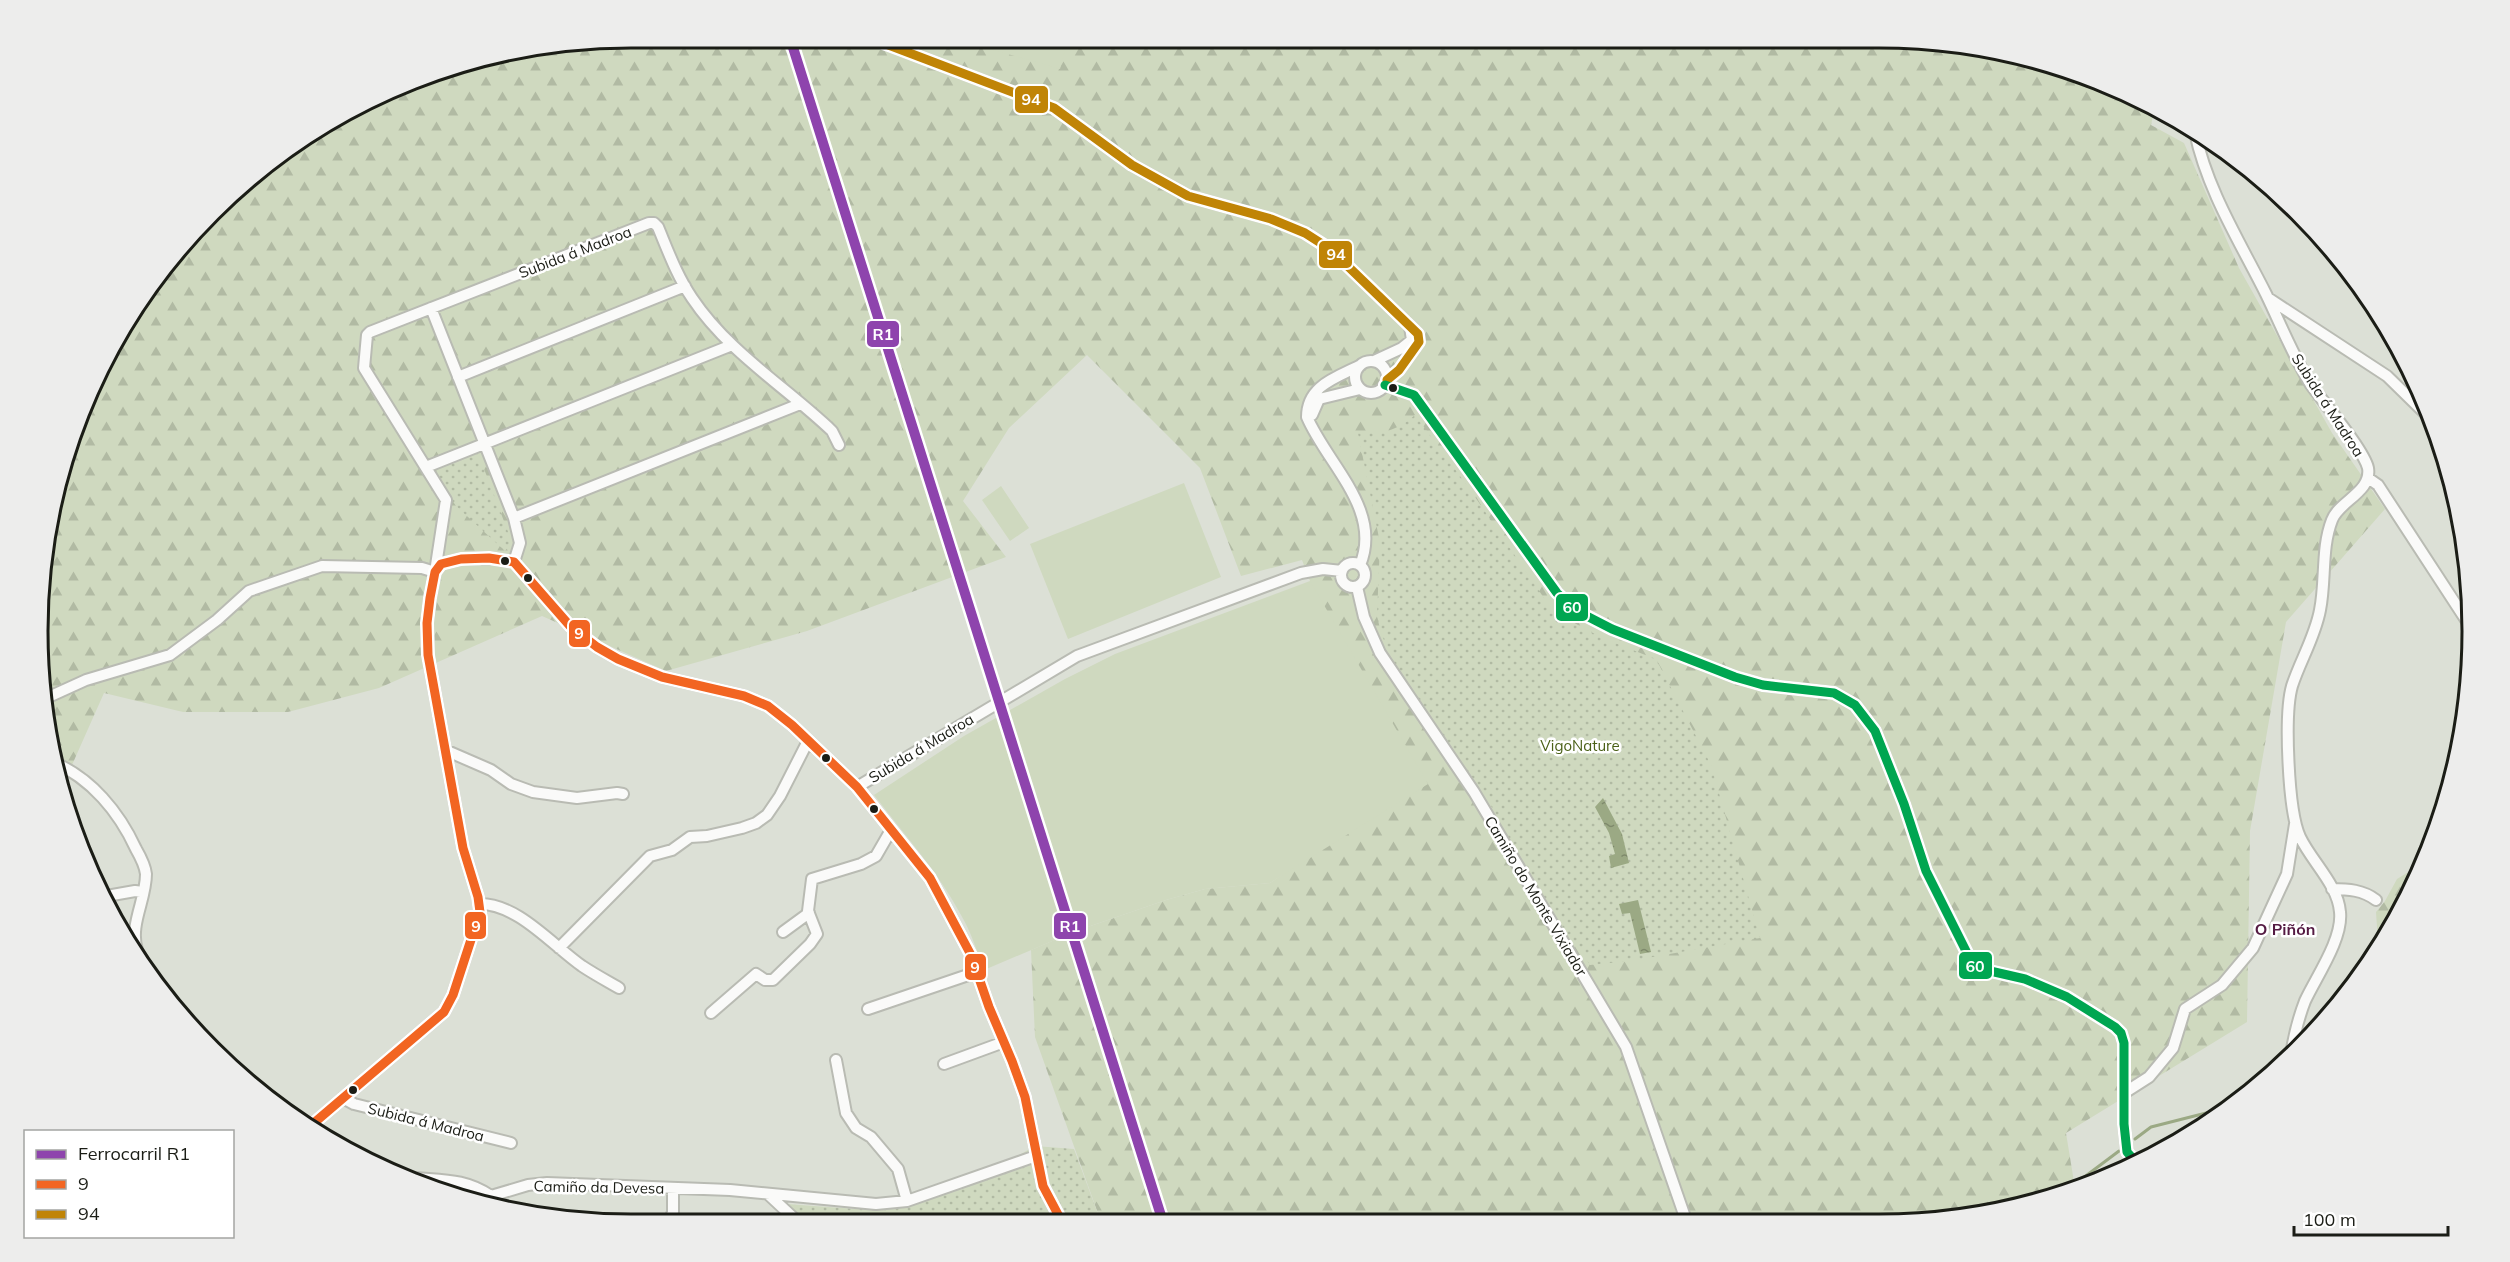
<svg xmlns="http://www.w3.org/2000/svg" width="2510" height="1262" font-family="Mulish,sans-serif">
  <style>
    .forest { fill: url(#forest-firs) }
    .park { fill: url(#park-dots) }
    .pitch { fill: #cfd9bf }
    .water { fill: url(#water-ripples) }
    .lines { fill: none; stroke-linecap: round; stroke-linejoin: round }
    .stream { stroke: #9ba984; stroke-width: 3 }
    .highway-tunnel { stroke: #b5b9b0; stroke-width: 15; stroke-dasharray: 15 8; stroke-linecap: butt }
    .minor-casing { stroke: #b9bbb3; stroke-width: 14 }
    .minor { stroke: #fafaf9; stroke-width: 10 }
    .bus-1-casing { stroke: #fff; stroke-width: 14 }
    .bus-2-casing { stroke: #fff; stroke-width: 14 }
    .bus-3-casing { stroke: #fff; stroke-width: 14 }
    .bus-1 { stroke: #f26522; stroke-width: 9 }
    .bus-2 { stroke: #c08406; stroke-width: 9 }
    .bus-3 { stroke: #00a651; stroke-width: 9 }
    .rail-1-casing { stroke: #fff; stroke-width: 15 }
    .rail-1 { stroke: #8e44ad; stroke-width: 10 }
    .bus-dot { fill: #1b1d16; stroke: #fff; stroke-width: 2 }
    .labels { text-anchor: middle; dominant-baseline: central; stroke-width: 5; stroke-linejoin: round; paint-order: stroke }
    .street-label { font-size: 15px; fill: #1b1d16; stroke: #fff }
    .park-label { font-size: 15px; fill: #4a6017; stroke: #fff }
    .neighbourhood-label { font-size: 16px; font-weight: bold; fill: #541a42; stroke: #fff }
    .rim { fill: none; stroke: #1b1d16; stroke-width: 3 }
    .line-badge { stroke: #fff; stroke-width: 2 }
    .badge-label { font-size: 16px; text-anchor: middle; font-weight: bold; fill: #fff }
  </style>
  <defs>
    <pattern id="forest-firs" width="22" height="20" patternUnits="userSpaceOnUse" patternTransform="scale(1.5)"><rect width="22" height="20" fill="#cfd9bf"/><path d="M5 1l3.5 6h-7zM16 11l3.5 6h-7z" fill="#b1baa3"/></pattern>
    <pattern id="park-dots" width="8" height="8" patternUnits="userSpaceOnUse" patternTransform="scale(1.5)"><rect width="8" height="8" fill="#cfd9bf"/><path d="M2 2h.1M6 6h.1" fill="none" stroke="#b1baa3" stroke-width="1.8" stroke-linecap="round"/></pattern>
    <pattern id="water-ripples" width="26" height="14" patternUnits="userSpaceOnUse" patternTransform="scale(1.5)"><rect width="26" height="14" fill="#9ba984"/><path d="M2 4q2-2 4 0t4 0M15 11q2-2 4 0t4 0" fill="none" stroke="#7e896b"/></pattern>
  </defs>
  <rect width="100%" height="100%" fill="#dce0d6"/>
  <path class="forest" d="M631 38 1917 39 2032 58 2141 99 2155 107 2151 125 2184 143 2239 268 2332 433 2385 509 2286 622 2250 831 2247 1022 2066 1133 2075 1188 1957 1219 1101 1222 1035 1037 1031 950 1076 931 1166 900 1205 889 1270 883 1310 856V581L1302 560 1241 576 1200 468 1087 355 1009 428 963 501 1006 557 807 631 666 671 542 616 379 688 288 712H183L104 693 64 783 59 788 43 708 39 593 49 515 83 404 117 334 185 239 269 160 335 117 440 69 516 49Z
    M2423 863 2411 893 2378 943 2376 912 2385 901 2397 879Z"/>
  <path class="park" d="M1415 415 1471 491 1546 601C1575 630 1618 644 1656 659L1711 765 1760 938 1630 961 1590 965 1545 902 1490 804 1400 676 1389 652 1381 633 1377 616 1380 543 1358 433C1382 434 1397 431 1415 415Z
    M478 453 510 537 509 546 505 551 456 506 435 475V469Z
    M1035 1146 1074 1149 1101 1222 802 1223 786 1204 856 1209 937 1195 984 1175Z"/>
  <path class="pitch" d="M952 38H1068L1060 69Z
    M1184 483 1221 577 1068 639 1030 544Z
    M1001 486 1029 528 1010 541 982 500Z
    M1310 581 1428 784 1270 883 1205 889 1166 900 1076 931 984 970C977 951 971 932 961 915 938 872 904 834 874 795L964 736 1065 679 1115 654Z"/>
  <path class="water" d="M1603 798 1622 834 1629 863 1611 868 1609 856 1615 854 1609 833 1595 807Z
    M1638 900 1651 952 1640 954 1630 913 1622 914 1619 904Z"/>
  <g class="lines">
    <path class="stream" d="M2135 1139 2151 1127 2218 1110 2240 1094 2256 1087
      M2049 1195 2079 1181 2119 1151"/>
    <path class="highway-tunnel" d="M2219 147 2252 171"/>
    <defs>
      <path id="minor" d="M870 38 1054 108 1132 165 1188 196 1271 219 1305 233 1330 249 1418 334 1419 342 1399 370 1387 380
        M2195 132C2207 190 2240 242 2266 294 2281 325 2293 356 2311 385 2324 403 2364 450 2368 468 2372 492 2339 501 2332 520 2321 548 2326 581 2320 610 2315 637 2300 661 2292 686 2284 714 2288 811 2300 837 2312 862 2338 885 2340 912 2343 939 2316 977 2305 1001 2298 1019 2294 1036 2291 1055
        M2268 298 2387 376 2432 420
        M431 308 514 518 520 543 514 562
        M1355 377a16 16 0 1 1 32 0a16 16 0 1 1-32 0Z
        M1374 361 1402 348 1412 340 1410 327
        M1359 366C1335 378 1307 386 1307 417 1327 464 1383 510 1360 565
        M458 377 685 286
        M1385 385 1414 395 1557 593 1575 610 1612 629 1735 677 1763 685 1834 693 1855 705 1875 731 1904 804 1926 871 1969 957 1977 968 2025 979 2067 997 2115 1027 2121 1033 2124 1043V1124L2127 1152 2136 1162
        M1312 415 1319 399 1360 389
        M426 467 732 345
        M2368 478 2378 485 2470 626
        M514 518 800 404
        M1341 575a12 12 0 1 1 24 0a12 12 0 1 1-24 0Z
        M1357 587 1364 617 1380 653 1474 792 1626 1047 1686 1220
        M42 700 86 680 170 655 217 620 249 591 322 566 422 568 435 572 446 500 364 368 367 335 370 332 649 223H654L658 227C668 251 677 276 692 298 728 352 786 387 832 431L839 445
        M445 750 491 770 511 784 533 792 577 798 617 793 623 794
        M53 762C91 778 119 812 136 849 140 856 145 865 146 874 146 900 129 925 137 950 147 980 175 1004 194 1027
        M857 787 1077 656 1301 573 1323 569 1342 571
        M2332 889C2348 889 2363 890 2376 900
        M101 897 135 891 143 892
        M479 904C517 903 552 945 582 966 594 974 607 981 619 988
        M783 932 809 913
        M559 948 650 856 672 850 690 837 707 836 742 828 756 823 767 815 780 796 808 741
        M868 1009 977 972
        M711 1013 756 974 765 980H773L810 944 817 934 808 911 812 879 861 864 876 856 891 830
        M192 1029 194 1027 215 1047 223 1060
        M836 1060 846 1113 856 1128 871 1137 898 1169 907 1201
        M944 1064 1004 1042
        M2124 1093 2149 1077 2173 1048 2185 1009 2222 985 2253 948 2287 874 2295 824
        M343 1098 354 1104 511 1143
        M308 1128 444 1012 453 995 480 912 478 897 463 848 428 655 427 623 430 598 435 572 441 564 461 559 489 558 514 562 570 626 597 647 618 659 662 677 744 696 768 706 792 725 857 787 930 878 971 955 989 1007 1012 1061 1025 1097 1043 1186 1062 1222
        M406 1177C439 1181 463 1177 491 1196
        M769 1195 799 1223
        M491 1196 528 1185 547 1183 730 1190 876 1204 907 1201 1036 1156
        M669 1223 673 1212V1188"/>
    </defs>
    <use href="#minor" class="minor-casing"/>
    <use href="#minor" class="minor"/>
    <defs>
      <path id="bus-1" d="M308 1128 444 1012 453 995 480 912 478 897 463 848 428 655 427 623 430 598 435 572 441 564 461 559 489 558 514 562 570 626 597 647 618 659 662 677 744 696 768 706 792 725 857 787 930 878 971 955 989 1007 1012 1061 1025 1097 1043 1186 1062 1222"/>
      <path id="bus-2" d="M870 38 1054 108 1132 165 1188 196 1271 219 1305 233 1330 249 1418 334 1419 342 1399 370 1387 380"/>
      <path id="bus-3" d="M1385 385 1414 395 1557 593 1575 610 1612 629 1735 677 1763 685 1834 693 1855 705 1875 731 1904 804 1926 871 1969 957 1977 968 2025 979 2067 997 2115 1027 2121 1033 2124 1043V1124L2127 1152 2136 1162"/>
    </defs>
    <use href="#bus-1" class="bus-1-casing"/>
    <use href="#bus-2" class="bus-2-casing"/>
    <use href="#bus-3" class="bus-3-casing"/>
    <use href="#bus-1" class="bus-1"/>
    <use href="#bus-2" class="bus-2"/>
    <use href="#bus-3" class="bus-3"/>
    <defs>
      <path id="rail-1" d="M790 38 1163 1222"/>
    </defs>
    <use href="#rail-1" class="rail-1-casing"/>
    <use href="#rail-1" class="rail-1"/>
  </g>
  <g class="bus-dot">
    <circle cx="1393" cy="388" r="5"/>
    <circle cx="505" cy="561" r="5"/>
    <circle cx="528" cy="578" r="5"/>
    <circle cx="826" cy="758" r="5"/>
    <circle cx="874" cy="809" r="5"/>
    <circle cx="353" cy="1090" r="5"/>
  </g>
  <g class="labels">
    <g class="street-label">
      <text transform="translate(575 252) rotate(-21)">Subida á Madroa</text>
      <text transform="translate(2328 405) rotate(57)">Subida á Madroa</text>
      <text transform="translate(921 748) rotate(-31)">Subida á Madroa</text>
      <text transform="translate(1536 896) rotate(59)">Camiño do Monte Vixiador</text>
      <text transform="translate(426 1122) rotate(14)">Subida á Madroa</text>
      <text transform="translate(599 1187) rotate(1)">Camiño da Devesa</text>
    </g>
    <g class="park-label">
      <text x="1580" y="745">VigoNature</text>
    </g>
    <g class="neighbourhood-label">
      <text x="2285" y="929">O Piñón</text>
    </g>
  </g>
  <path d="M0 0H2510V1262H0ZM631 48H1879A583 583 0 0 1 2462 631V631A583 583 0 0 1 1879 1214H631A583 583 0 0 1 48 631V631A583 583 0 0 1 631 48Z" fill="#ededec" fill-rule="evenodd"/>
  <path class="rim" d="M631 48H1879A583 583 0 0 1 2462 631V631A583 583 0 0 1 1879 1214H631A583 583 0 0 1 48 631V631A583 583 0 0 1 631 48Z"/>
  <g class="line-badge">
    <rect x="1014" y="85" width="35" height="29" rx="6" fill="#c08406"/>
    <rect x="1318" y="240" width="35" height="29" rx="6" fill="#c08406"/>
    <rect x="866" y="320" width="34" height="28" rx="6" fill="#8e44ad"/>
    <rect x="1555" y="593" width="34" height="29" rx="6" fill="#00a651"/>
    <rect x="568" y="619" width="23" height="29" rx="6" fill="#f26522"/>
    <rect x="464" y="911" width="23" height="29" rx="6" fill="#f26522"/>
    <rect x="1053" y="912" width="34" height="28" rx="6" fill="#8e44ad"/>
    <rect x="1958" y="951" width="35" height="29" rx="6" fill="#00a651"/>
    <rect x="964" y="953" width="23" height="28" rx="6" fill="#f26522"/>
  </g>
  <g class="badge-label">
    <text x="1031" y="105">94</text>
    <text x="1336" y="260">94</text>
    <text x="883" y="340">R1</text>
    <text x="1572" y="613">60</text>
    <text x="579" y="639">9</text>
    <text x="476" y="932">9</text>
    <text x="1070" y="932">R1</text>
    <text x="1975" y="972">60</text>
    <text x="975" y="973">9</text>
  </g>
  <rect x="24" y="1130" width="210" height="108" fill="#ffffff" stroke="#a4a5a2" stroke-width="1.5"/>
  <rect x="36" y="1150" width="30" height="9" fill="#8e44ad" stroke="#a4a5a2" stroke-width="1.5"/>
  <text x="78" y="1160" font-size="18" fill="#1b1d16">Ferrocarril R1</text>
  <rect x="36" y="1180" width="30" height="9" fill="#f26522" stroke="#a4a5a2" stroke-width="1.5"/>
  <text x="78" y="1190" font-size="18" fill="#1b1d16">9</text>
  <rect x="36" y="1210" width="30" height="9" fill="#c08406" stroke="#a4a5a2" stroke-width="1.5"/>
  <text x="78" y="1220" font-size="18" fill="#1b1d16">94</text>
  <path d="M2294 1226v9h154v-9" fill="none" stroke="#1b1d16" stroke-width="3"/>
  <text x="2303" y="1226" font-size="18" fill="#1b1d16" stroke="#ffffff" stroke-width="4.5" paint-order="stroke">100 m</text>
</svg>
